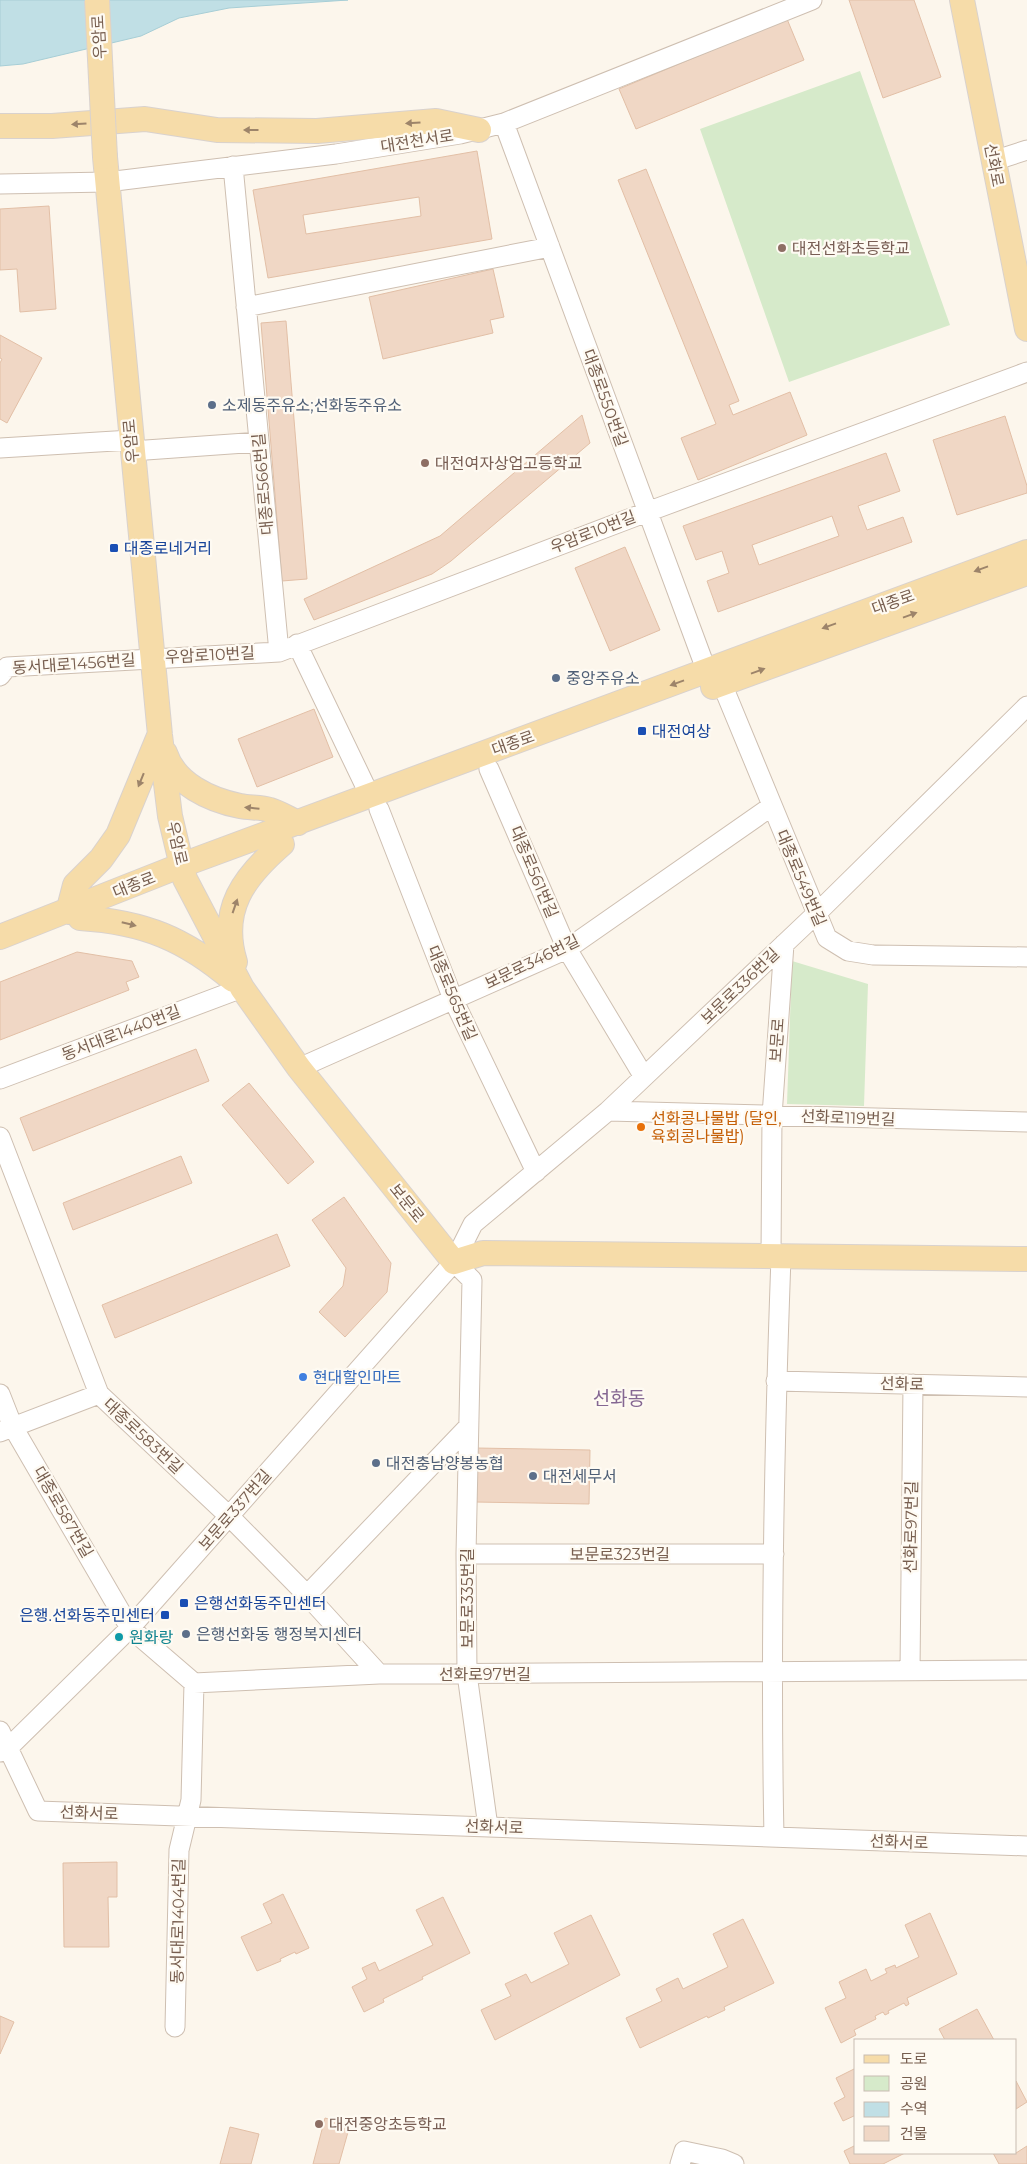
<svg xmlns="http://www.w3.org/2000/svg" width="1027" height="2164" font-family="Montserrat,'Noto Sans KR',sans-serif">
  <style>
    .green { fill: #d6eaca }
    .water { fill: #c0dfe5; stroke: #a7ced6 }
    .building { fill: #f0d7c5; stroke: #e2bfa6; fill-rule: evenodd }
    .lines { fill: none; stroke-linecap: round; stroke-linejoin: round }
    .minor-casing { stroke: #cebfb1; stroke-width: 21 }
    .major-casing { stroke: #d9d2ce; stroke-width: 26 }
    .minor { stroke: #fff; stroke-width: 19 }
    .major { stroke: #f6dca9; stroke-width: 24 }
    .major-bridge-casing { stroke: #d9d2ce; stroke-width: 26; stroke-linecap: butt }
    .major-bridge { stroke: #f6dca9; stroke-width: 24 }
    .oneway { fill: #9d846a }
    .education-dot { fill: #8d6e63; stroke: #fefaf2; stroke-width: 2 }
    .service-dot { fill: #5c6f8a; stroke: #fefaf2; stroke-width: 2 }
    .transit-dot { fill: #1a4fb4; stroke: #fefaf2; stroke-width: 2 }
    .food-dot { fill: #e8710a; stroke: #fefaf2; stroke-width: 2 }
    .shop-dot { fill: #3f7fe0; stroke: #fefaf2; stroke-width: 2 }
    .culture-dot { fill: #0f9aa8; stroke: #fefaf2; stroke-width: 2 }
    .labels { text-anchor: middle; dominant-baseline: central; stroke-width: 4.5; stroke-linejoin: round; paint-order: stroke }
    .street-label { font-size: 16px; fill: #775e4f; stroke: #fefaf2 }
    .education-label { font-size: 16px; fill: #785e54; stroke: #fefaf2; text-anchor: start }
    .service-label { font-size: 16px; fill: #4e5e75; stroke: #fefaf2; text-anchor: start }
    .transit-label { font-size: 16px; fill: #164399; stroke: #fefaf2; text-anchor: start }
    .food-label { font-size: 16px; fill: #c56008; stroke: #fefaf2; text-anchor: start }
    .shop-label { font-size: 16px; fill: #366cbe; stroke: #fefaf2; text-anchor: start }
    .culture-label { font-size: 16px; fill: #0d838f; stroke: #fefaf2; text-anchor: start }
    .quarter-label { font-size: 19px; fill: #856792; stroke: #fefaf2 }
  </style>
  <rect width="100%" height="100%" fill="#fcf6ec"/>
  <path class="green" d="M860 71 950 325 789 382 700 129Z
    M792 961 868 984 864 1106 787 1104Z"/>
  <path class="water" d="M0 0H348L229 8 179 18 141 36 23 64 0 66Z"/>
  <path class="building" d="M849 0H914L941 77 883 98Z
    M787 19 804 60 636 129 619 89Z
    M477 151 492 239 268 278 253 190ZM419 197 421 216 306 234 303 215Z
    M646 169 739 401 729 405 733 415 790 392 807 435 698 480 681 438 716 424 618 180Z
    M49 206 56 309 20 312 17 269 0 270V209Z
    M493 269 504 317 490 320 493 333 383 359 369 297Z
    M286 321 307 579 282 581 261 323Z
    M0 335 42 358 7 423 0 419V363L2 359 0 358Z
    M582 415 590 443 451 561 432 574 314 620 304 599 440 536Z
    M1005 416 1027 486V493L957 515 933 440Z
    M886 453 900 491 858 506 867 530 903 517 912 542 718 612 707 581 729 573 722 551 696 560 683 526ZM832 516 839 536 759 565 752 545Z
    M625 547 660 630 610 651 575 568Z
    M314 709 333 757 257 787 238 739Z
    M77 952 132 961 139 977 126 982 129 990 0 1040V982Z
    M196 1049 209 1081 33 1151 20 1118Z
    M249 1083 314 1162 288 1184 222 1105Z
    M181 1156 192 1183 73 1230 63 1203Z
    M344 1197 391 1263 387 1292 345 1337 319 1312 343 1286 346 1268 312 1220Z
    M277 1234 290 1266 115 1338 102 1305Z
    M476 1448 590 1450 589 1504 475 1502Z
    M117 1862V1897H108L109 1947H64L63 1863Z
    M283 1894 309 1948 296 1954 295 1952 280 1959 281 1961 257 1971 241 1937 272 1923 263 1904Z
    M443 1897 470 1953 422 1977 423 1979 383 1999 384 2002 364 2012 352 1987 367 1979 362 1968 375 1962 379 1971 433 1945 416 1910Z
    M930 1913 957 1974 907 1998 909 2004 906 2006 904 2003 888 2011 889 2013 885 2015 883 2012 875 2016 876 2019 854 2030 856 2035 841 2043 825 2008 846 1998 839 1982 866 1969 871 1981 887 1973 885 1969 895 1965 896 1968 919 1957 905 1925Z
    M591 1915 620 1975 495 2040 481 2010 511 1996 505 1984 526 1974 531 1983 569 1964 554 1933Z
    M743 1919 774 1983 724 2007 725 2010 708 2018 707 2016 640 2048 626 2018 662 2001 656 1989 678 1978 683 1989 728 1967 713 1934Z
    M977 2009 994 2040H945L939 2029Z
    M0 2016 14 2022 0 2054Z
    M856 2068V2115L843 2121 834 2103 845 2097 836 2078Z
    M1016 2081 1027 2102 1016 2109Z
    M325 2118 350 2125 339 2164H313Z
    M230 2127 259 2134 251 2164H220Z
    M856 2145V2153H905L883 2164H850L844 2151Z
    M1027 2146V2164H999L993 2153H1016Z"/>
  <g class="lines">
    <defs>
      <path id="minor" d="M504 123 707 672
        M993 161 1027 150
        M233 166 279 652
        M0 184 107 182 336 154 460 134 504 123 812 0
        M246 307 550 247
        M0 448 131 440
        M132 451 259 442
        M297 644 370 796
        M0 676 7 667 279 652 647 512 1027 372
        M722 684 827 938 848 951 873 955 1027 957
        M489 769 567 949 644 1077
        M379 809 453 999 536 1172
        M299 1068 567 949 772 806
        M0 1079 242 988
        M608 1111 1027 1122
        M0 1137 99 1394 230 1517 307 1595 379 1674
        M771 1256 772 1116 784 944
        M454 1262 472 1280 466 1554 467 1674 488 1827
        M776 1381 1027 1387
        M0 1394 13 1427 130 1628 194 1683
        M0 1432 99 1394
        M466 1554H774
        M307 1595 468 1427
        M910 1671 913 1384
        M194 1683 379 1674 1027 1670
        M0 1731 38 1811 1027 1846
        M0 1752 7 1749 130 1628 454 1262 473 1224 608 1111 816 914 1027 706
        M774 1837C770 1644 774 1450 781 1257
        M175 2027 179 1850 191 1800 194 1683
        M680 2164 684 2151 722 2159 734 2164"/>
      <path id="major" d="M962 0 1027 329
        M0 126H52L145 119 217 130 317 131 436 121 479 130
        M105 157 160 735 170 816 185 879 242 988 299 1068 454 1262 483 1253 1027 1259
        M713 687 1027 573
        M165 753C175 784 210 800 240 806 250 808 261 807 270 810 280 813 289 819 298 823
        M68 912 75 885 101 859 118 835 159 736
        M80 918C144 922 185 939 233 980
        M0 937 182 865 1027 552
        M235 962C219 909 244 877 282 844"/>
    </defs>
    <use href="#minor" class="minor-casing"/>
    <use href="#major" class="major-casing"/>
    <use href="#minor" class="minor"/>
    <use href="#major" class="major"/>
    <defs>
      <path id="major-bridge" d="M97 0 105 157"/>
    </defs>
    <use href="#major-bridge" class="major-bridge-casing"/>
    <use href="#major-bridge" class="major-bridge"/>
  </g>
  <defs><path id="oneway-solid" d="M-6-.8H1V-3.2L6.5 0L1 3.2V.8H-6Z" transform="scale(1.25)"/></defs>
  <g class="oneway">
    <use href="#oneway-solid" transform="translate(413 123) rotate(176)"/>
    <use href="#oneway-solid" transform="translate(79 124) rotate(176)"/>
    <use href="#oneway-solid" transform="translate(251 130) rotate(-180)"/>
    <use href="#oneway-solid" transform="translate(981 569) rotate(160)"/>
    <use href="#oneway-solid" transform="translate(910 615) rotate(-20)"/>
    <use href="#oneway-solid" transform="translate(829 626) rotate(160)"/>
    <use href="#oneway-solid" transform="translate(758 671) rotate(-20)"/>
    <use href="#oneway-solid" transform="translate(677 683) rotate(160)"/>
    <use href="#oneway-solid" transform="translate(141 780) rotate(112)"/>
    <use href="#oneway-solid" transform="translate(252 808) rotate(-174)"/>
    <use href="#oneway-solid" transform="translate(235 906) rotate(-71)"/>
    <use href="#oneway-solid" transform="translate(129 924) rotate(14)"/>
  </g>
  <g class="education-dot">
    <circle cx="782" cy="248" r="5"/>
    <circle cx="425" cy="463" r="5"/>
    <circle cx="319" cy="2124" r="5"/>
  </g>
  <g class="service-dot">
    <circle cx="212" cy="405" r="5"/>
    <circle cx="556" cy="678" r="5"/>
    <circle cx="376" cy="1463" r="5"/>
    <circle cx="533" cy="1476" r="5"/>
    <circle cx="186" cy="1634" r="5"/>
  </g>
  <g class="transit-dot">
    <rect x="109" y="543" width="10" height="10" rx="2.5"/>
    <rect x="637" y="726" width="10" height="10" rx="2.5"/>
    <rect x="179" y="1598" width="10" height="10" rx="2.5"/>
    <rect x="160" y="1610" width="10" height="10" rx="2.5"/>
  </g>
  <circle class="food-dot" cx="641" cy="1127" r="5"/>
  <circle class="shop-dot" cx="303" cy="1377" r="5"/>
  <circle class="culture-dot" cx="119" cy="1637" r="5"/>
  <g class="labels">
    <g class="street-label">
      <text transform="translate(99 37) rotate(-93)">우암로</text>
      <text transform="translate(417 141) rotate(-9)">대전천서로</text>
      <text transform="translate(994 165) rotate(79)">선화로</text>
      <text transform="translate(605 398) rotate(70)">대종로550번길</text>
      <text transform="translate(131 441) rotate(-95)">우암로</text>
      <text transform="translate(263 484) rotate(-95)">대종로566번길</text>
      <text transform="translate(593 532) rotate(-21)">우암로10번길</text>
      <text transform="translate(893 602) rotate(-20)">대종로</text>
      <text transform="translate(210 655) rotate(-3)">우암로10번길</text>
      <text transform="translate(74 664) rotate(-4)">동서대로1456번길</text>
      <text transform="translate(513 743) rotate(-20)">대종로</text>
      <text transform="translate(177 843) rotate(77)">우암로</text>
      <text transform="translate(534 872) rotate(67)">대종로561번길</text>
      <text transform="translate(801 878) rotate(67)">대종로549번길</text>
      <text transform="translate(134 885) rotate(-22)">대종로</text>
      <text transform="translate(532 962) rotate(-26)">보문로346번길</text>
      <text transform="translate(740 986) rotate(-44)">보문로336번길</text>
      <text transform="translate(452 993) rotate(67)">대종로565번길</text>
      <text transform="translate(121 1033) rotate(-21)">동서대로1440번길</text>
      <text transform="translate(777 1040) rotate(-86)">보문로</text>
      <text transform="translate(848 1118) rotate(2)">선화로119번길</text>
      <text transform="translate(407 1203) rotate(51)">보문로</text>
      <text transform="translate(902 1384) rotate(1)">선화로</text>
      <text transform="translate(143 1436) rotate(43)">대종로583번길</text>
      <text transform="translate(235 1510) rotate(-49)">보문로337번길</text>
      <text transform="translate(63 1512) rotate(60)">대종로587번길</text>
      <text transform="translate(911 1527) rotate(-89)">선화로97번길</text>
      <text x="620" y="1554">보문로323번길</text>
      <text transform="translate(467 1598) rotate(-90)">보문로335번길</text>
      <text x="485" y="1674">선화로97번길</text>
      <text transform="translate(89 1813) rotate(2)">선화서로</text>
      <text transform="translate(494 1827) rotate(2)">선화서로</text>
      <text transform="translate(899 1842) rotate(2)">선화서로</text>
      <text transform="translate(178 1921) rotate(-89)">동서대로1404번길</text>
    </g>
    <g class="education-label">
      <text x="792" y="248">대전선화초등학교</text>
      <text x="435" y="463">대전여자상업고등학교</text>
      <text x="329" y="2124">대전중앙초등학교</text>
    </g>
    <g class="service-label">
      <text x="222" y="405">소제동주유소;선화동주유소</text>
      <text x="566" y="678">중앙주유소</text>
      <text x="386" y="1463">대전충남양봉농협</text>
      <text x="543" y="1476">대전세무서</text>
      <text x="196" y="1634">은행선화동 행정복지센터</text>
    </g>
    <g class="transit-label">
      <text x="124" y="548">대종로네거리</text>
      <text x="652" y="731">대전여상</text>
      <text x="194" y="1603">은행선화동주민센터</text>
      <text x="155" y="1615" text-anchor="end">은행.선화동주민센터</text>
    </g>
    <g class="food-label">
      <text x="651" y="1118">선화콩나물밥 (달인,<tspan x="651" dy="18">육회콩나물밥)</tspan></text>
    </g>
    <g class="shop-label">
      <text x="313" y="1377">현대할인마트</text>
    </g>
    <g class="culture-label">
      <text x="129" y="1637">원화랑</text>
    </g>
    <g class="quarter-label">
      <text x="619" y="1398">선화동</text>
    </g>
  </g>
  <rect x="854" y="2039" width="162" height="115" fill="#fefaf2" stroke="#c8bcb1"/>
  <rect x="864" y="2055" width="25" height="8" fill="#f6dca9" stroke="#c8bcb1"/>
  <text x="900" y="2064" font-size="15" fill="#775e4f">도로</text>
  <rect x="864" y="2076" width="25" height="15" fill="#d6eaca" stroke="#c8bcb1"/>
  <text x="900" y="2089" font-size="15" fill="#775e4f">공원</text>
  <rect x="864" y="2102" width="25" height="15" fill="#c0dfe5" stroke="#c8bcb1"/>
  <text x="900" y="2114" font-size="15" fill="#775e4f">수역</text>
  <rect x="864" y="2126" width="25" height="15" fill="#f0d7c5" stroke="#c8bcb1"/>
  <text x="900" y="2139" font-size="15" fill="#775e4f">건물</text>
</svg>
